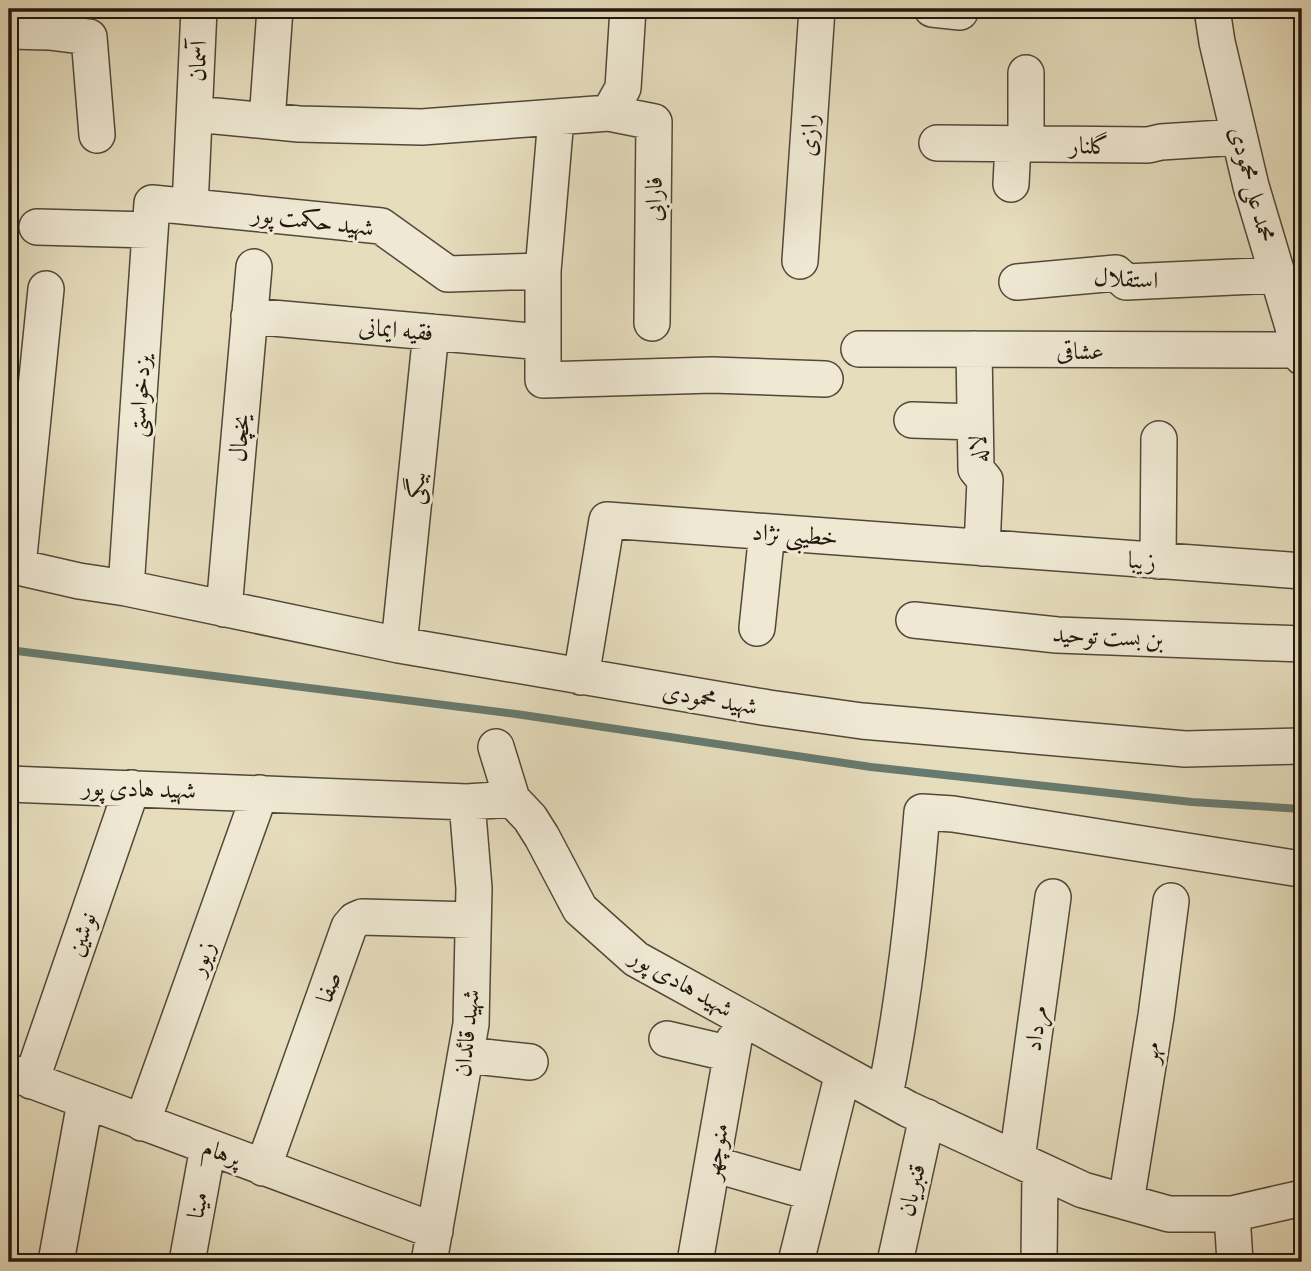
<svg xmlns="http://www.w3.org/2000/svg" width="1311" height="1271" font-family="'EB Garamond',Amiri,serif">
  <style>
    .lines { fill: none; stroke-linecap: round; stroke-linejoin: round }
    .stream { stroke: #677a6f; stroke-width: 8 }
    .minor-casing { stroke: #524839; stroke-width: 38 }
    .minor { stroke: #efe9d4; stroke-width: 35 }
    .labels { text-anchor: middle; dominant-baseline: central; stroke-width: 6; stroke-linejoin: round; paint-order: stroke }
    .street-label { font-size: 24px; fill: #20170d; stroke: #efe9d4 }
  </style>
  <rect width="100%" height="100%" fill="#e6ddbd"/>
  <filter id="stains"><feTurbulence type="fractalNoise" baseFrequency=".00286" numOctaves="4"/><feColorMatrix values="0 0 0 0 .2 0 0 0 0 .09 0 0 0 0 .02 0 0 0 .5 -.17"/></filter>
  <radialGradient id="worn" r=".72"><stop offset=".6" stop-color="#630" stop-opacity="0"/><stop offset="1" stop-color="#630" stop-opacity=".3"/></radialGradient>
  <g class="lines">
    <path class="stream" d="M9 650 516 714 871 767 1192 802 1302 809"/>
    <defs>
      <path id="minor" d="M932 9 960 12
        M1212 9 1217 42 1251 186 1302 357
        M9 31 49 32V9
        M49 32 89 37 97 135
        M609 113 654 122 652 323
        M195 114 299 124 422 127 609 113 623 88 628 9
        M556 118 543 271V380L712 375 825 379
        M267 121 275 9
        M937 143 1148 145 1161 142 1239 137
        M1026 144V73
        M1011 184 1013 144
        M190 207 199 9
        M37 227 150 230
        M800 261 817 9
        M1017 282 1116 273 1126 282 1278 275
        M249 316 542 342
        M859 349 1300 350
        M974 349 976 469 985 480 982 548
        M912 420 975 422
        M1158 561 1159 439
        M9 565 79 581 126 588 399 645 769 708 862 721 1185 749 1302 746
        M18 566 46 289
        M126 588 152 203 381 226 448 274 543 271
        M224 609 254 267
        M914 620 1057 635 1302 644
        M757 628 767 532
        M399 645 431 332
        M581 677 607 520 1302 571
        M496 747 512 799
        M9 784 467 802 512 799 530 818 542 837 580 909 636 959 908 1109 1083 1190 1169 1214H1232L1302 1198
        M667 1039 731 1054
        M466 1055 530 1062
        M9 1072 435 1231
        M31 1081 132 788
        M885 1095C904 1002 914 907 922 812L953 814 1294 868
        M142 1123 260 793
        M1017 1159 1053 897
        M713 1164 813 1193
        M263 1168 349 927 355 920 362 917 473 920
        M1126 1202 1156 1016 1171 901
        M1232 1214 1235 1262
        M56 1262 85 1102
        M187 1262 208 1147
        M429 1262 471 1024 474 888 467 802
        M695 1262 734 1040
        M796 1262 843 1073
        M895 1262 927 1117
        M1039 1262 1040 1170"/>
    </defs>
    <use href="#minor" class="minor-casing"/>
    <use href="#minor" class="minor"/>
  </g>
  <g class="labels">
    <g class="street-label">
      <text transform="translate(197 61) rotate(-88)">آسمان</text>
      <text transform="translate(808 135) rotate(-86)">رازی</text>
      <text transform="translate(1089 145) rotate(1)">گلنار</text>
      <text transform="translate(1253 184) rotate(75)">محمد علی محمودی</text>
      <text transform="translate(653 199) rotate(-89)">فارابی</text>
      <text transform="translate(313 220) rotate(7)">شهید حکمت پور</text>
      <text transform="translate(1126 278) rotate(3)">استقلال</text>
      <text transform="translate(396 329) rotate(5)">فقیه ایمانی</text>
      <text x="1080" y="350">عشاقی</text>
      <text transform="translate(139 396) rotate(-86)">یزدخواستی</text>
      <text transform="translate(239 438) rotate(-85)">یخچال</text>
      <text transform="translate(978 449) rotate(-96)">لاله</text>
      <text transform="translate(415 488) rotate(-84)">بیگی</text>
      <text transform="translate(795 534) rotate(4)">خطیبی نژاد</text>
      <text transform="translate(1142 560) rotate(4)">زیبا</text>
      <text transform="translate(1108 636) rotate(3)">بن بست توحید</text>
      <text transform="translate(710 698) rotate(10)">شهید محمودی</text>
      <text transform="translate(139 788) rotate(2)">شهید هادی پور</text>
      <text transform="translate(81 934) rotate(-71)">نوشین</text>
      <text transform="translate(201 958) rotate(-70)">زیور</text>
      <text transform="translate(682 982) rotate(30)">شهید هادی پور</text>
      <text transform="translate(328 987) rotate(-70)">صفا</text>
      <text transform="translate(1035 1028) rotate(-82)">مرداد</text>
      <text transform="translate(466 1033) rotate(-84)">شهید قائدان</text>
      <text transform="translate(1150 1052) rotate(-81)">مهر</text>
      <text transform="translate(715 1151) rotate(-80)">منوچهر</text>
      <text transform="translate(222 1152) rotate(20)">پرهام</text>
      <text transform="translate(911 1190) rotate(-77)">قنبریان</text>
      <text transform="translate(197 1205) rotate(-79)">مینا</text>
    </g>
  </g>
  <rect width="1311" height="1271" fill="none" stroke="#e6ddbd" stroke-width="35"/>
  <rect x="10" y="10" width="1290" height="1250" fill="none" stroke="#20170d" stroke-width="3.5"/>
  <rect x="18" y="18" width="1276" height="1236" fill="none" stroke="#20170d" stroke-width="2"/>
  <rect width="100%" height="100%" filter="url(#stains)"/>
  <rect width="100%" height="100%" fill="url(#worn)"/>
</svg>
